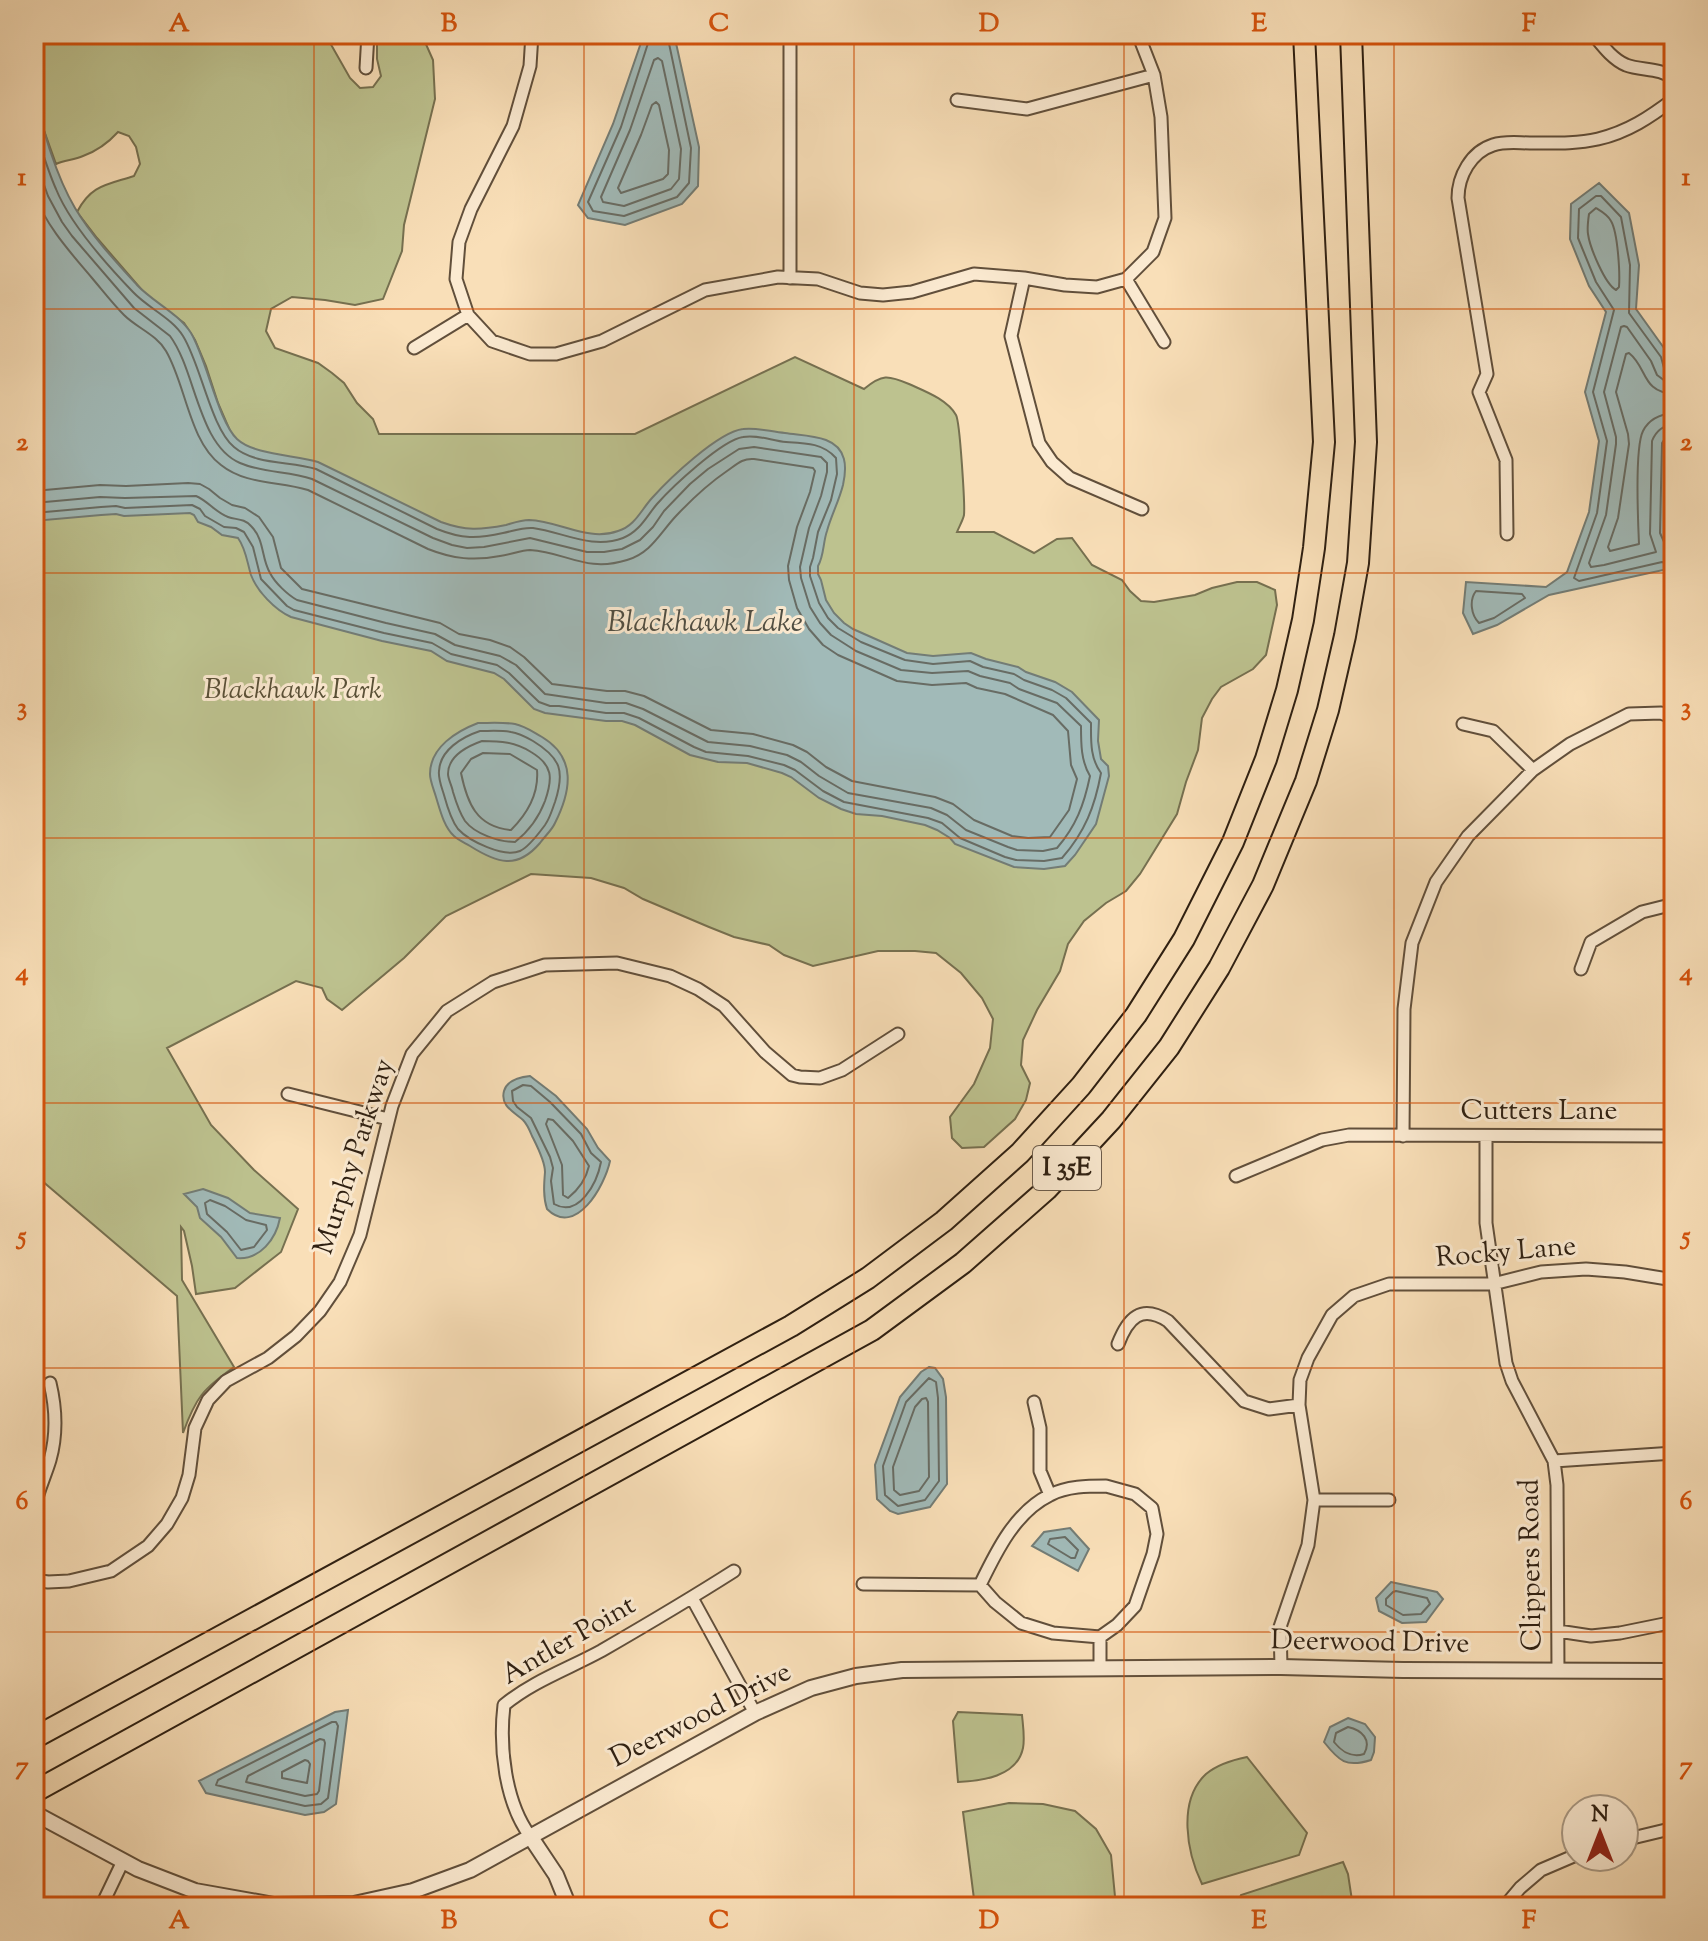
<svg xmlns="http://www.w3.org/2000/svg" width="1708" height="1941" font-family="'Sorts Mill Goudy',serif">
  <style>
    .green { fill: #bdc28f; stroke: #767050; stroke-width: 2 }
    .water { fill: #a1bab8; stroke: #737c75; stroke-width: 2 }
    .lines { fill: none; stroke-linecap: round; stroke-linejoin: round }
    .shore { stroke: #686c64; stroke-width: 2 }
    .minor-casing { stroke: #614f3b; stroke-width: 15 }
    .tertiary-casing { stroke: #614f3b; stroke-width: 18 }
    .motorway-casing { stroke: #2e1f11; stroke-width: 24 }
    .minor { stroke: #fbead1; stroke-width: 11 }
    .tertiary { stroke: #fbead1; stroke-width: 14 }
    .motorway { stroke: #f9dfb8; stroke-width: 20 }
    .grid { fill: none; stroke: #d5530c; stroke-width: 2; stroke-opacity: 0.55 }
    .labels { text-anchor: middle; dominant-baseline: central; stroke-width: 6; stroke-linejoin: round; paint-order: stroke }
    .shield { fill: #fbead1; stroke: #6c5c4b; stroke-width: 2 }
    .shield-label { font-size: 26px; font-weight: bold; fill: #2e1f11 }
    .park-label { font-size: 28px; font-style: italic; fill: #595037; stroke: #fbead1 }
    .street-label { font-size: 28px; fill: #2e1f11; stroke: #fbead1 }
    .water-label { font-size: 30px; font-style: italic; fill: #504e43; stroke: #fbead1 }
    .neatline { fill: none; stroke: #d5530c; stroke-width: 3 }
    .grid-label { font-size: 26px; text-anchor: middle; font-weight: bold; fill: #d5530c }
  </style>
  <rect width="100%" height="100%" fill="#f9dfb8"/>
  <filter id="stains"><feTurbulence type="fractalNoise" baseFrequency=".0025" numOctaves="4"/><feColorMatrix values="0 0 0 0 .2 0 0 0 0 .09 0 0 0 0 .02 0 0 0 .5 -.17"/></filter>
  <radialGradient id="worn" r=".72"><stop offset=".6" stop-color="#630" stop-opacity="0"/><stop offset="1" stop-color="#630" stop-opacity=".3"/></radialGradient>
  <path class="green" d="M34 34H325L350 78 360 88 373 87 381 76 377 59V44L388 34H412L425 42 433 60 435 99 404 225 402 251 383 299 355 305 325 300 292 297 271 309 266 331 275 348 318 363 332 373 344 383 357 403 373 419 379 434H635L795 357 864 389C882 374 888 375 909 384 924 391 947 399 956 415 960 422 965 505 964 515 963 520 959 527 957 532H994L1034 553 1057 539 1072 538 1092 565 1122 580 1130 591 1141 601 1154 602 1195 595 1212 588 1237 582H1257L1275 590 1277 605 1266 655 1253 669 1221 687 1212 699 1202 718 1198 750 1186 782 1177 814 1140 874 1126 891 1106 903 1084 921 1068 944 1060 971 1037 1010 1023 1040 1021 1065 1030 1083 1026 1100 1015 1119 984 1147 962 1148 952 1138 950 1117 974 1084 990 1048 993 1019 982 998 961 973 936 953 915 951H878L813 966 784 955 769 945 734 937 709 927 643 899 624 888 591 878 531 874 446 916 404 958 342 1010 327 999 322 988 296 981 167 1048 211 1125 254 1170 298 1209 281 1252 235 1288 196 1294 192 1266 184 1231 181 1227 182 1280 234 1367C203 1389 196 1397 183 1433L177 1296 34 1174V433H231L218 403 206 366 195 340 184 323 147 296 97 238 77 212C91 185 106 185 134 176L140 164 136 147 129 136 118 132C108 143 97 151 83 156 74 160 64 160 56 164L41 122 34 94Z
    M958 1712 1022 1715C1023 1726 1025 1738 1023 1748 1017 1777 981 1781 958 1782L953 1721Z
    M1247 1757 1307 1833 1299 1855 1202 1884C1187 1853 1177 1801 1206 1774 1218 1764 1232 1760 1247 1757Z
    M1009 1803 1043 1804 1075 1811 1096 1829 1111 1855 1116 1907H975L963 1812Z
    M1343 1862 1348 1874 1353 1907H1236L1241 1895Z"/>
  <path class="water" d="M644 34H674L699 147 698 186 682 204 625 225 588 218 578 205 613 124Z
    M34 94C44 132 55 174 75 208 91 235 116 262 137 285 153 302 178 313 191 333 207 360 218 421 237 439 254 455 295 455 318 462L441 522C466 531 480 530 506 525 513 523 521 520 529 520 560 521 588 542 618 531 635 526 641 510 652 498 669 479 718 432 743 429 757 427 771 432 785 433 798 435 813 435 826 440 847 448 847 467 843 485 839 501 831 516 827 531 823 542 824 556 818 566V574L821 580 826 600 834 613 844 623 853 629 907 653 933 656 971 653 986 659 1018 667 1026 672 1055 682 1072 692 1099 720 1098 741 1101 759 1108 766 1109 776 1096 824 1075 855 1065 866 1044 869 1014 867 955 844 950 838 937 830 925 825 882 816 856 814 841 809 819 798 791 777 782 773 747 763 718 762 690 755 635 725 622 721H606L545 713 534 709 504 679 494 673 447 661 431 651 382 641 291 617C275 610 257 591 251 575 247 562 246 549 238 538L222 535 211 527 198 522 194 515 190 513 124 516 116 514 101 515 34 521Z
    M1599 183 1629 213 1639 265 1636 309 1669 355 1672 389 1668 533 1674 544V574L1663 570 1549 595 1497 625 1473 634 1463 613 1466 582 1546 587 1567 572 1589 512 1599 441 1585 392 1606 312 1589 286 1570 239 1571 204Z
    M478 723C490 723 503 722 515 724 525 726 533 732 542 737 577 758 571 791 555 823 552 830 545 836 540 843 517 870 497 863 470 846 465 843 458 840 454 836 444 827 440 810 436 797 434 790 430 781 430 774 430 747 457 731 478 723Z
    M530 1076 556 1096 587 1129 598 1148 610 1161C605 1185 576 1238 547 1209 543 1197 544 1184 545 1172 545 1161 537 1146 532 1136 530 1131 527 1124 523 1120 514 1112 500 1106 504 1091 507 1080 521 1077 530 1076Z
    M203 1189 228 1198 250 1213 280 1218C276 1239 260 1260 237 1258L221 1237 200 1218 197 1207 184 1194Z
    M929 1367 935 1368 943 1379 946 1397 947 1484 930 1507 898 1514 890 1511 877 1499 875 1465 900 1397 921 1372Z
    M1070 1528 1089 1549 1078 1571 1032 1546 1044 1532Z
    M1391 1582 1437 1592 1443 1599 1426 1622 1402 1623 1379 1611 1376 1598Z
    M348 1710 336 1804 324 1812 305 1815 206 1793 199 1781 335 1712Z
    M1348 1718 1365 1724 1375 1737 1374 1752 1371 1760C1346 1768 1339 1761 1324 1742L1330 1727Z"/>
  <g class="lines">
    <path class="shore" d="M651 34 621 127 588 202 593 211 624 216 677 197 689 183 691 148 667 34
      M658 58 662 61 681 149 679 179 671 189 624 206 603 202 601 197 630 130 654 60Z
      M656 102 659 105 669 150 668 174 663 179 621 193 618 188 641 135 652 105Z
      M34 126C41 147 47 169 56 189 70 224 107 265 133 292 148 308 172 318 183 336 201 365 211 428 234 447 255 465 290 461 316 469L437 529C462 539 477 539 503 533 513 531 523 527 533 528 563 532 592 550 623 538 640 531 646 517 657 504 672 487 722 440 743 437 758 434 772 441 786 442 805 443 823 443 836 458L837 474 831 500 818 532 813 558 810 567V576L819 603 828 618 838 628 861 642 905 660 933 664 970 661 983 667 1014 674 1024 680 1052 690 1066 698 1091 723C1091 741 1090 758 1101 773 1095 806 1085 832 1062 858L1044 861 1016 860 1005 857 960 838 942 823 928 818 844 802 823 791 795 770 784 765 748 756 706 752 694 747 639 718 624 713H606L559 706H550L539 702 509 673 497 665 451 654 432 643 384 633 294 610 287 606 261 579 253 547 244 532 236 528 224 527 205 516 200 509 192 505 125 508 116 506 101 507 34 513
      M34 157 48 196 62 222 72 236 134 308 170 336C196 371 198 445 240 463 263 473 289 471 312 479L433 538 452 545 467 548 484 547 530 538 587 552H604L622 549 640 540 653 527 664 511 690 484 708 469 739 449 754 447 821 457 827 463V472L821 496 809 528 800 567 801 578 810 607 820 623 831 635 856 651 901 670 932 673 968 671 980 676 1010 683 1019 689 1057 703 1081 726C1081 744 1081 761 1090 776 1084 805 1076 826 1057 848L1043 851 1017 850 1008 847 966 830 947 815 931 808 848 793 819 776 801 762 787 755 750 746 708 742 643 709 626 703H606L545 694 516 665 500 656 455 645 435 634 386 623 297 600C288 595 275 583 270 573 261 558 265 540 251 526 244 518 236 520 228 517 215 512 208 501 196 496L125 498 100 497 34 503
      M34 193C46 226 70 252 92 278 103 291 113 304 124 315 137 328 157 335 166 351 186 385 189 441 221 465 246 485 279 481 308 490L428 549C453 559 474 561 500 556 510 555 521 550 530 550 566 552 586 573 627 560 651 553 660 533 676 516 692 499 708 484 727 471 736 465 742 458 754 459L813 468 815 471 810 492 797 527 788 566 789 580 797 608 809 629 823 645 838 655 897 681 932 685 966 683 977 688 1005 694 1053 715 1068 731 1071 765 1077 779 1069 810 1050 837 1028 838 1012 836 974 820 953 804 935 797 852 781 826 767 807 752 793 745 753 734 711 730 644 696 625 691H607L552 684 524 657 510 647 490 640 459 634 440 623 302 589 281 568 273 537 259 517 245 508 232 505 220 498 209 489 200 484 188 483 126 486 100 485 34 491
      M1596 208C1601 211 1608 215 1611 221 1618 233 1620 273 1619 287L1616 290C1605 284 1590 248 1588 234 1587 228 1588 221 1589 214Z
      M1674 372 1669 371 1664 368 1661 357 1629 313 1630 265 1621 217 1601 196H1596L1579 209 1578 238 1596 282 1614 310 1593 392 1607 441 1597 513 1574 578 1579 581 1662 562 1674 566
      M1674 382 1665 381 1657 375 1651 361 1627 327 1624 326 1621 327 1604 392 1616 437V444L1606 515 1589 563 1591 567 1604 565 1656 552 1650 534 1652 441C1656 431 1663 425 1674 425
      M1674 394C1641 392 1648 368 1629 353L1626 354 1616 392 1628 434 1629 444 1618 518 1608 547 1610 551 1639 544C1638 522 1635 447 1643 431 1649 419 1661 414 1674 413
      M1674 435 1666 437 1662 443 1660 533 1665 544 1674 546
      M1476 591 1522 594 1525 598 1494 618 1479 623C1471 615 1469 600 1476 591Z
      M480 731C490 731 501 730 511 732 519 733 526 737 533 741 561 758 565 771 555 802 552 810 550 818 545 825 539 833 529 847 520 851 504 858 469 841 458 829 451 820 447 806 444 795 442 788 438 779 439 771 440 750 462 737 480 731Z
      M482 741C501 741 515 742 531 752 553 765 553 778 545 801 539 817 529 831 515 842 499 842 475 834 465 821 459 812 456 802 453 792 452 786 448 779 448 774 448 756 468 746 482 741Z
      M483 753 510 754 537 770C539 794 527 814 511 830 476 827 467 802 461 773L471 759Z
      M523 1085 531 1086 550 1102 581 1134 591 1153 601 1162C597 1183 579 1218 554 1204L551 1181 553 1168 550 1157 531 1118 517 1107 513 1101 512 1091Z
      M548 1119 553 1120 573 1141 589 1166C586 1179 578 1190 568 1198L563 1195 562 1165 546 1124Z
      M210 1200 225 1206 246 1220 266 1225 267 1230 254 1247 241 1250 227 1232 207 1214 205 1203Z
      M929 1378 936 1382 938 1398 939 1481 925 1500 898 1506 885 1495 883 1466 906 1402Z
      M926 1398 928 1402 929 1477 919 1491 900 1495 894 1490 893 1467 915 1407 922 1399Z
      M1065 1537 1078 1550 1075 1558H1071L1048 1544 1050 1539Z
      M1396 1591 1427 1598 1430 1604 1421 1614 1403 1615 1386 1605V1599L1393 1592Z
      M332 1722H336L338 1726 328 1798 321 1804 305 1806 216 1785 218 1780Z
      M1348 1727C1362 1730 1372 1740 1364 1754 1351 1758 1342 1752 1334 1742L1336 1733Z
      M320 1739 324 1740 325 1743 319 1791 317 1794 305 1796 246 1782 248 1776Z
      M305 1760 308 1761 310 1764 307 1783 282 1778V1772Z"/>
    <defs>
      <path id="minor" d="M532 34 530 66 513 126 471 209 459 242 456 279 468 315 492 341 530 354H556L602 341 705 290 778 277 818 279 860 293 883 295 912 292 974 274 1024 278 1065 285 1097 287 1126 279 1153 252 1165 218 1161 117 1154 75 1138 34
        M790 34V278
        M1593 34C1602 45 1612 59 1626 65 1642 71 1660 67 1674 79
        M366 68 368 34
        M957 100 1027 109 1154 75
        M1024 278 1011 336 1039 443 1052 462 1070 478 1142 509
        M1126 279 1164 342
        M414 348 468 315
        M1507 534 1506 460 1479 392 1487 374 1458 198C1458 176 1471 152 1493 145 1505 141 1518 143 1530 143 1553 143 1576 144 1598 139 1628 132 1650 117 1674 99
        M1463 724 1493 731 1533 770
        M1581 969 1591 942 1642 912 1674 904
        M288 1094 388 1119
        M1403 1136 1404 1009 1412 943 1436 882 1468 836 1533 770 1570 744 1629 714 1661 713 1674 718
        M1486 1136V1223L1506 1363 1512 1381 1554 1461 1557 1485 1558 1671
        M1236 1176 1322 1140 1349 1135 1674 1136
        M1118 1344C1128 1318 1141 1304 1168 1321L1244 1401 1269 1409 1299 1405
        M1034 1402 1040 1428V1471L1050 1495
        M1554 1461 1674 1453
        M1106 1486 1135 1494 1152 1508 1157 1534 1153 1554 1135 1606 1117 1625 1100 1637 1053 1633 1021 1623 995 1602 980 1585C996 1552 1015 1512 1050 1495 1067 1486 1088 1486 1106 1486Z
        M1314 1500H1389
        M34 1510C37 1492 45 1477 50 1460 57 1435 56 1408 50 1383
        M34 1580 48 1582 69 1581 111 1571 148 1546 167 1524 182 1498 189 1475 195 1428 208 1400 226 1381 268 1358 296 1336 320 1311 340 1282 360 1235 392 1106 412 1054 447 1011 493 982 545 965 617 963 670 976 698 989 724 1006 765 1052 792 1075 800 1077 820 1078 842 1070 898 1034
        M863 1584 980 1585
        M692 1598 755 1713
        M1558 1631 1591 1636 1620 1633 1674 1622
        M1100 1637V1669
        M1281 1667 1280 1627 1308 1545 1314 1500 1299 1405 1300 1380 1308 1358 1332 1315 1354 1296 1389 1284H1493L1541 1272 1586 1269 1625 1272 1674 1280
        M530 1836C505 1802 499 1747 504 1705 533 1681 568 1669 601 1651 646 1625 690 1599 734 1571
        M1624 1840 1674 1828
        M101 1907 123 1861
        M1504 1907 1520 1888 1541 1870 1576 1855"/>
      <path id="tertiary" d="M34 1813 138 1869 195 1891 274 1905 354 1904 413 1891 470 1870 755 1713 811 1688 856 1676 902 1670 1281 1667 1403 1670 1674 1671
        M530 1836 556 1875 569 1907"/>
      <path id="motorway" d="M34 1738 791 1326 868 1278 944 1221 1020 1153 1081 1086 1136 1015 1184 939 1233 842 1266 759 1287 690 1303 620 1314 548 1324 442 1304 34
        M34 1792 872 1330 963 1263 1047 1189 1111 1120 1169 1047 1219 968 1263 885 1306 781 1328 710 1345 636 1358 563 1366 442 1351 34"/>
    </defs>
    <use href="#minor" class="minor-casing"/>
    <use href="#tertiary" class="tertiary-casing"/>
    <use href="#motorway" class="motorway-casing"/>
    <use href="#minor" class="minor"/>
    <use href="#tertiary" class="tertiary"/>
    <use href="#motorway" class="motorway"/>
  </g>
  <path class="grid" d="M314 34V1907M584 34V1907M854 34V1907M1124 34V1907M1394 34V1907M34 309H1674M34 573H1674M34 838H1674M34 1103H1674M34 1368H1674M34 1632H1674"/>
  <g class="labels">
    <rect class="shield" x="1033" y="1146" width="68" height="44" rx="6"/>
    <g class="shield-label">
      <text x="1067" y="1168">I 35E</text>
    </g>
    <g class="park-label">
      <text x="293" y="691">Blackhawk Park</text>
    </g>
    <g class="street-label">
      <text x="1539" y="1112">Cutters Lane</text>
      <text transform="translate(355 1157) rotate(-72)">Murphy Parkway</text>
      <text transform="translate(1506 1253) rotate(-5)">Rocky Lane</text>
      <text transform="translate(1532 1565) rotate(-91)">Clippers Road</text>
      <text transform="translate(569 1641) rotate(-30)">Antler Point</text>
      <text transform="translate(1370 1643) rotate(1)">Deerwood Drive</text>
      <text transform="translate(701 1716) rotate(-27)">Deerwood Drive</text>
    </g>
    <g class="water-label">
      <text x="705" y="623">Blackhawk Lake</text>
    </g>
  </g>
  <rect width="1708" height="1941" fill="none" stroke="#f9dfb8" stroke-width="88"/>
  <g transform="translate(1600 1833)"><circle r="38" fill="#fbead1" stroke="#a99984" stroke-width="2"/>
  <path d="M0-6L14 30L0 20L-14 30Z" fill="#8f2418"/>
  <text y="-12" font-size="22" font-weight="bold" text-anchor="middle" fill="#2e1f11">N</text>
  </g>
  <rect x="44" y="44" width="1620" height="1853" class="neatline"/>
  <g class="grid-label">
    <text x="179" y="31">A</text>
    <text x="449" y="31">B</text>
    <text x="719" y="31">C</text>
    <text x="989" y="31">D</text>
    <text x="1259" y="31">E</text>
    <text x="1529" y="31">F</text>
    <text x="22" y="185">1</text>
    <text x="1686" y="185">1</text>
    <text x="22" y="450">2</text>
    <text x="1686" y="450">2</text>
    <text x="22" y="715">3</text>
    <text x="1686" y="715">3</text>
    <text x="22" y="980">4</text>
    <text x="1686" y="980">4</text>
    <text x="22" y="1244">5</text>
    <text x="1686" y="1244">5</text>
    <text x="22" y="1509">6</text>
    <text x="1686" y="1509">6</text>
    <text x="22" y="1774">7</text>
    <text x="1686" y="1774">7</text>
    <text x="179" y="1928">A</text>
    <text x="449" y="1928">B</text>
    <text x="719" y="1928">C</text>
    <text x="989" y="1928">D</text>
    <text x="1259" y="1928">E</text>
    <text x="1529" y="1928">F</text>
  </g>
  <rect width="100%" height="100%" filter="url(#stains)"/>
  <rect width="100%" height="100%" fill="url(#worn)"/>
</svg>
